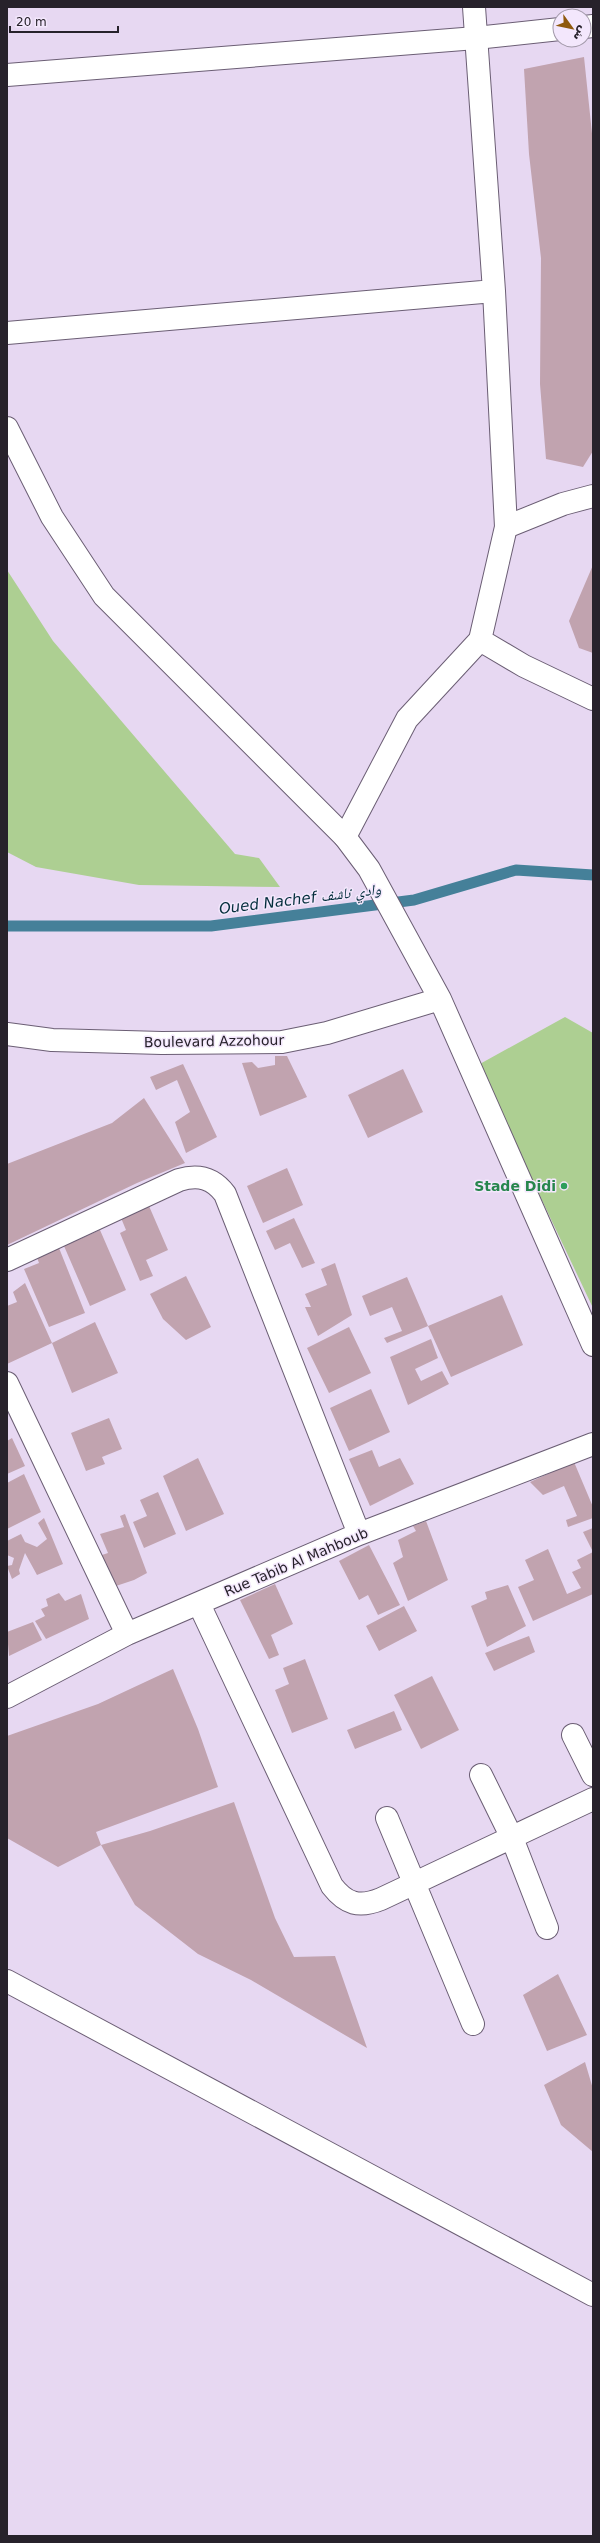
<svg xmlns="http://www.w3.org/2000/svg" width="600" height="2543" font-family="'DejaVu Sans','Noto Naskh Arabic',sans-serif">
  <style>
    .green { fill: #adcf92 }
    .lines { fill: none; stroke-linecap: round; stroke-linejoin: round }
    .stream { stroke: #458099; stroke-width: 11 }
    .building { fill: #c1a3af }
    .street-casing { stroke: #6b5e74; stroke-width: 24 }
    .secondary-casing { stroke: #6b5e74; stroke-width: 24 }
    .street { stroke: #fff; stroke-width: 22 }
    .secondary { stroke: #fff; stroke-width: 22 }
    .leisure-dot { fill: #2e9e5b; stroke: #f3e7fc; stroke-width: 1.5 }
    .labels { text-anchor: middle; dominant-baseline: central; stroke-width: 3; stroke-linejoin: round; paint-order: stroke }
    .street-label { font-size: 14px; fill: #27222b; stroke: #f3e7fc }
    .leisure-label { font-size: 14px; font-weight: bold; fill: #27864d; stroke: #f3e7fc; text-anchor: end }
    .water-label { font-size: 15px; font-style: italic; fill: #042e3c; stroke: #f3e7fc }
  </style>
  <rect width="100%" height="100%" fill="#e7d8f2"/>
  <path class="green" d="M7 570 53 641 235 854 259 858 280 887 139 885 36 867 7 852Z
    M565 1017 593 1033V1308L478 1065Z"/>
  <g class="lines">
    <path class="stream" d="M7 926H211L414 900 516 870 593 875"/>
  </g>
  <path class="building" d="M584 57 593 143V451L583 467 546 459 540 384 541 258 529 154 524 69Z
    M593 565V653L579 648 569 621Z
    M275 1056H287L307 1097 260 1116 242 1063 252 1062 258 1068 275 1065Z
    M183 1064 217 1137 186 1153 175 1122 190 1112 177 1080 156 1090 150 1077Z
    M403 1069 423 1112 368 1138 348 1095Z
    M144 1098 185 1163 137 1183 7 1245V1164L112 1123Z
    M287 1168 303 1205 263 1223 247 1186Z
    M149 1206 168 1250 146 1260 153 1276 140 1281 120 1233 126 1230 121 1218Z
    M294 1218 315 1263 302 1268 290 1243 275 1250 266 1231Z
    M100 1230 126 1290 90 1306 64 1246Z
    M57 1243 85 1313 49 1327 24 1269 39 1263 35 1252Z
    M335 1263 352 1315 318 1336 305 1307H311L305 1294 327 1285 321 1269Z
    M186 1276 211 1327 186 1340 163 1319 150 1294Z
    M407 1277 428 1326 387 1343 384 1338 402 1331 392 1307 370 1316 362 1296Z
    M25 1283 52 1343 7 1364V1306L17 1302 13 1292Z
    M502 1295 523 1345 451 1377 428 1326Z
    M95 1322 118 1373 72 1393 52 1343Z
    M349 1327 371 1373 329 1393 307 1348Z
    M431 1339 438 1358 415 1369 421 1381 442 1371 449 1384 408 1405 390 1357Z
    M371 1389 390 1432 349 1451 330 1408Z
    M109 1418 122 1449 102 1457 105 1464 86 1471 71 1433Z
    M12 1438 25 1466 7 1474V1441Z
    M372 1450 379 1467 400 1458 414 1484 370 1506 349 1459Z
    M198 1458 224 1514 186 1531 163 1476Z
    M574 1462 593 1507V1518L568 1527 566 1520 577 1516 564 1486 543 1495 530 1482Z
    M24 1474 41 1512 7 1529V1483Z
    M158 1492 176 1534 144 1548 133 1522 147 1516 140 1500Z
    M125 1514 147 1573 134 1580 110 1588 99 1556 108 1553 100 1534 124 1527 120 1516Z
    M44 1518 63 1564 37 1575 25 1553 19 1570 20 1574 12 1579 7 1566 12 1565 14 1558 7 1555V1541L21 1534 25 1542 37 1547 47 1539 38 1523Z
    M426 1521 448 1580 408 1601 393 1563 403 1557 398 1540 416 1531 413 1526Z
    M593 1528V1594L533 1621 518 1587 534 1580 525 1560 548 1549 567 1594 581 1588 572 1572 581 1568 577 1560 593 1552 583 1532Z
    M369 1545 400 1605 378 1615 368 1595 359 1600 339 1561Z
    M275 1584 293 1624 271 1635 279 1655 269 1659 240 1600Z
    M508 1585 526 1626 487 1647 471 1606 487 1599 485 1592Z
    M59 1593 65 1601 81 1594 89 1619 46 1639 35 1621 45 1616 41 1609 48 1606 46 1599Z
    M404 1606 417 1631 379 1651 366 1626Z
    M33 1622 42 1640 9 1656 7 1632Z
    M529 1636 535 1652 494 1671 485 1653Z
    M305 1659 328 1719 292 1733 275 1690 289 1684 283 1668Z
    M173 1669 198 1729 218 1787 96 1832 101 1845 150 1831 234 1802 275 1918 294 1957 335 1956 367 2048 251 1980 198 1954 135 1905 101 1845 58 1867 7 1838V1736L98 1704Z
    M432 1676 459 1730 421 1749 394 1695Z
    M394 1711 402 1730 355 1749 347 1730Z
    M558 1974 587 2035 547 2051 523 1995Z
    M585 2062 593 2089V2152L561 2125 544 2085Z"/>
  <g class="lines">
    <defs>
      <path id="street" d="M7 333 494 291
        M506 527 563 504 593 496
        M480 640 524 666 593 699
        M345 837 407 719 480 640 506 527 494 291 474 7
        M7 1260 179 1180C199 1174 213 1178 225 1194L359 1534
        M7 1383 127 1634
        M199 1604 332 1886C346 1904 359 1908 381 1899L593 1799
        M7 1697 127 1634 359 1534 593 1444
        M573 1735 593 1775
        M481 1775 512 1838 547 1928
        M387 1818 473 2024
        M7 1981 593 2295"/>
      <path id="secondary" d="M584 27 593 26
        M7 75 476 38 560 29
        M7 428 52 517 104 596 345 837 369 869 440 999 593 1345
        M7 1034 52 1040 162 1043 282 1042 327 1033 440 999"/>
    </defs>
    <use href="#street" class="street-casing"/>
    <use href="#secondary" class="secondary-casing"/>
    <use href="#street" class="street"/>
    <use href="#secondary" class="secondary"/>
  </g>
  <circle class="leisure-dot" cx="564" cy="1186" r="4"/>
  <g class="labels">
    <g class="street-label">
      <text transform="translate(214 1041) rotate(-1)">Boulevard Azzohour</text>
      <text transform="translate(296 1562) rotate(-23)">Rue Tabib Al Mahboub</text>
    </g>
    <g class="leisure-label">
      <text x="556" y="1186">Stade Didi</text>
    </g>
    <g class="water-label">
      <text transform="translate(300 899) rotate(-7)">Oued Nachef وادي ناشف</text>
    </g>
  </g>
  <rect width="600" height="2543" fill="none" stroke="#27222b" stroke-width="16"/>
  <g transform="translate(572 28) rotate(123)"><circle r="19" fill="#f3e7fc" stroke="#a198a8"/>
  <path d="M0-3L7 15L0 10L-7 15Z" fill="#8f590c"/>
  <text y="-6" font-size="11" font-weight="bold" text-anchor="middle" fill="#27222b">ش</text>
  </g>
  <path d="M10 26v6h108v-6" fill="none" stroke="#27222b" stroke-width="2"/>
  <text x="16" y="26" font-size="12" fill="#27222b" stroke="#f3e7fc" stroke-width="3" paint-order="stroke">20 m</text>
</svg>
